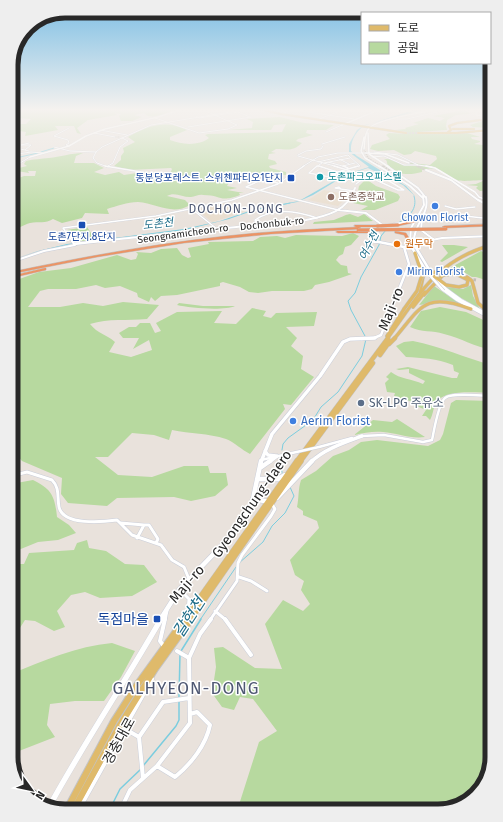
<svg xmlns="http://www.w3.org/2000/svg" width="503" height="822" font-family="'Fira Sans','Noto Sans KR',sans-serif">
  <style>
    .education { fill: #e9ddcd }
    .green { fill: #b7d99f }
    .water { fill: #7bcddf }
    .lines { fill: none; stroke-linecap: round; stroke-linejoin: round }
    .stream-far1 { stroke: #7bcddf; stroke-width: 1 }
    .stream { stroke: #7bcddf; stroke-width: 1.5 }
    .street-tunnel { stroke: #c2bdb8; stroke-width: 1; stroke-dasharray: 1 0.5; stroke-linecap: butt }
    .secondary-tunnel-far2 { stroke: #c2bdb8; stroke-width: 1.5; stroke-dasharray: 1.5 1; stroke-linecap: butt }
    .secondary-tunnel-far1 { stroke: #c2bdb8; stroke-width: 2; stroke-dasharray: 2 1; stroke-linecap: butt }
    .secondary-tunnel { stroke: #c2bdb8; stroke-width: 2.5; stroke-dasharray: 2.5 1.5; stroke-linecap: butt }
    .primary-tunnel-far1 { stroke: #c2bdb8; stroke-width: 2; stroke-dasharray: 2 1; stroke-linecap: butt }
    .primary-tunnel { stroke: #c2bdb8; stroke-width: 3; stroke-dasharray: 3 1.5; stroke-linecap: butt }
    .street-far5-casing { stroke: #caced9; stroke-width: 1.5 }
    .street-far4-casing { stroke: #caced9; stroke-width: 2 }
    .street-far3-casing { stroke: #caced9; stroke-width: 3 }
    .street-far2-casing { stroke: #caced9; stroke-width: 3.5 }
    .street-far1-casing { stroke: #caced9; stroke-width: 4 }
    .street-casing { stroke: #caced9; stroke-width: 5 }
    .secondary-far5-casing { stroke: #caced9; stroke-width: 2 }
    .secondary-far4-casing { stroke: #caced9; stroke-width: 2.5 }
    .secondary-far3-casing { stroke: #caced9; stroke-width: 3.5 }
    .secondary-far2-casing { stroke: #caced9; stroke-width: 4.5 }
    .secondary-far1-casing { stroke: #caced9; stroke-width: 5.5 }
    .secondary-casing { stroke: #caced9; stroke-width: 6 }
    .primary-far4-casing { stroke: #c3c3c3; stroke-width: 2.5 }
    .primary-far3-casing { stroke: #c3c3c3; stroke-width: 4 }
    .primary-far2-casing { stroke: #c3c3c3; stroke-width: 5 }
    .primary-far1-casing { stroke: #c3c3c3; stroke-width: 6 }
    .primary-casing { stroke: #c3c3c3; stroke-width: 8 }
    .highway-casing { stroke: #c3c3c3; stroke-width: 1 }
    .street-far5 { stroke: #fff; stroke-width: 1 }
    .street-far4 { stroke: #fff; stroke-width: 1.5 }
    .street-far3 { stroke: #fff; stroke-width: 2 }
    .street-far2 { stroke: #fff; stroke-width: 2.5 }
    .street-far1 { stroke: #fff; stroke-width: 3 }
    .street { stroke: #fff; stroke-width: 4 }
    .secondary-far5 { stroke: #fff; stroke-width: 1.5 }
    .secondary-far4 { stroke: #fff; stroke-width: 2 }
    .secondary-far3 { stroke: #fff; stroke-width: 2.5 }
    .secondary-far2 { stroke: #fff; stroke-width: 3.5 }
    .secondary-far1 { stroke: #fff; stroke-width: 4.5 }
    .secondary { stroke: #fff; stroke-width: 5.5 }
    .primary-far4 { stroke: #dfba6b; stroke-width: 2 }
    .primary-far3 { stroke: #dfba6b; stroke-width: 3 }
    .primary-far2 { stroke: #dfba6b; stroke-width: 4 }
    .primary-far1 { stroke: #dfba6b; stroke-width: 5 }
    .primary { stroke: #dfba6b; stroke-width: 6 }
    .highway { fill: #ea9466; fill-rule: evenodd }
    .street-bridge-casing { stroke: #caced9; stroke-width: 3.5; stroke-linecap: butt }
    .secondary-bridge-casing { stroke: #caced9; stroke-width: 3.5; stroke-linecap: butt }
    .primary-bridge-casing { stroke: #c3c3c3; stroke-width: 4; stroke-linecap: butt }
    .highway-bridge-casing { stroke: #c3c3c3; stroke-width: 3.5; stroke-linecap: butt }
    .street-bridge { stroke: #fff; stroke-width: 2.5 }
    .secondary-bridge { stroke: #fff; stroke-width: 2.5 }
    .primary-bridge { stroke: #dfba6b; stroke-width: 3 }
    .highway-bridge { stroke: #ea9466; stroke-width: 3 }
    .culture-dot { fill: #0f9aa8; stroke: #fff; stroke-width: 1.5 }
    .transit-dot { fill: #1a4fb4; stroke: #fff; stroke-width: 1.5 }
    .education-dot { fill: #8d6e63; stroke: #fff; stroke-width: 1.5 }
    .shop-dot { fill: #3f7fe0; stroke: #fff; stroke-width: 1.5 }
    .food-dot { fill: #e8710a; stroke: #fff; stroke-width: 1.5 }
    .service-dot { fill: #5c6f8a; stroke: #fff; stroke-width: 1.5 }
    .labels { text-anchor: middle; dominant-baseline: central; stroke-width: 3; stroke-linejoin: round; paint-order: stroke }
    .far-culture-label { font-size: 10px; fill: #0d838f; stroke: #fff; text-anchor: start }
    .far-transit-label { font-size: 10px; fill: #164399; stroke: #fff; text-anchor: end }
    .far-education-label { font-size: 10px; fill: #785e54; stroke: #fff; text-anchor: start }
    .far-shop-label { font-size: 10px; fill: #366cbe; stroke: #fff }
    .far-street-label { font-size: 10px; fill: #282828; stroke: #fff }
    .far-food-label { font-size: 10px; fill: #c56008; stroke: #fff; text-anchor: start }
    .far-water-label { font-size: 11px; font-style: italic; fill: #1d6c88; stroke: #fff }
    .far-quarter-label { font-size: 12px; letter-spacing: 1px; fill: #4f5873; stroke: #fff }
    .service-label { font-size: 12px; fill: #4e5e75; stroke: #fff; text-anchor: start }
    .shop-label { font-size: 12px; fill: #366cbe; stroke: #fff; text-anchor: start }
    .near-street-label { font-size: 14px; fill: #282828; stroke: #fff }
    .near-transit-label { font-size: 14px; fill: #164399; stroke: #fff; text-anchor: end }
    .near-water-label { font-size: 16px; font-style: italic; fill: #1d6c88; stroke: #fff }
    .near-quarter-label { font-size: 17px; letter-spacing: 1px; fill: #4f5873; stroke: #fff }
    .rim { fill: none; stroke: #282828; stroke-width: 5 }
  </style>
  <rect width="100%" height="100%" fill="#e9e2dc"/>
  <path class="education" d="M324 190 349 195 338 206 308 200Z
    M226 203 244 212 212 222 197 210Z"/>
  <path class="green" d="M11 109H178C168 111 152 122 144 113L134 115 142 117 132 121H121L119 116 121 114 115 113 117 115 88 120 77 128 81 134 77 133 74 126H55L58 130 25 136 26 132 13 130 17 129 16 124H26L31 119 18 118 11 120Z
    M464 110 470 113 469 114 456 115 447 120 446 126 447 130 418 132 420 134 467 133 480 137H471L472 139 480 141V142L474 144 492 146V190L480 191 476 188 478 186 466 185 476 184 485 180C479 180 461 182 457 180 439 174 443 165 422 170V172C410 175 399 176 389 166 385 162 389 161 384 159H391L403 165 412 163 430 165 437 159 436 156 415 151 411 154 404 155 394 150 378 151 370 149 372 145 390 139 386 135 389 133 407 134V132L395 130 406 129 405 128 419 124 413 123 428 118 440 121 445 118 433 116Z
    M280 117 304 123 334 125 326 130H307L306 133 313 135 298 139 296 141 302 143C292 152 288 149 276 149L271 152 276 153 269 154 268 159 275 161 277 164 269 166 270 168 286 172V175L244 172 226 179 230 181 227 186 237 188 227 190 244 193H239L240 195C219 203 222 195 203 195 199 194 195 197 191 197 184 198 175 191 167 196L185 200 190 205C172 216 156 203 138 202 127 202 117 206 107 209L109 214 85 213 82 218 62 223 53 219C45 224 39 221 30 223 23 225 19 229 11 229V181L24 176H35L36 171H28L29 173 11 170 27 166 24 164 26 161C34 159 41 159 49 158 60 157 71 153 83 153L76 156 74 163H94L104 168 94 172 105 175 119 172 124 175 137 173V180L141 181 166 177 169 176 172 169 171 168 129 170 114 166 121 160V156L124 152 123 148 135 142 128 137C146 126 167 119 187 130L170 137V140C182 145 199 146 209 138L205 135 208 134 282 132 286 124 274 125 271 130H228L252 128 253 122 247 119Z
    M492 118V128L473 127 470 125Z
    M366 179 376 186 398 194 400 197 398 201 375 210H361L368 206 353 203 356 201 359 186Z
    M350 214 358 217 364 214 373 221 313 224 314 222C320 221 328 221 334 220 340 218 344 215 350 214Z
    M87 227 95 239 75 242 67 230Z
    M353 233 359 236 351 245 345 247 343 254 339 256 336 260 341 265 347 266 348 273 352 274 329 282 315 285 312 289 304 291H272L258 293 249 292 240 287 223 282 220 283V286L177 295 161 296 155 301 151 297 149 302 138 297 137 293 120 286 105 288 96 285 76 289H48L40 291 28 307H60L83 303 103 306 123 302 159 305 147 319C127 321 109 318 90 324 98 334 106 334 115 342L109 352 131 357 152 350 149 340 133 349 139 338H123L119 333 129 327H136L140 323H150L155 333 161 331 156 323 177 312 222 311 214 323 236 324 252 308 266 311 263 316 271 318 276 313 317 312 314 326 286 327 297 338 291 346 303 356 301 369 314 377 291 405 283 404 285 409 250 454C242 450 234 442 226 439 208 433 190 434 172 430L169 440 154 435 132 433 108 457H95L118 475 152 477 184 466H208L210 473H226L228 485 215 496 191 501 174 497 117 498 107 506 68 503 61 494 62 478 22 461 11 448V282L39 272 71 268 117 255 131 260 136 259 138 254 136 252 151 253 161 249 177 248 182 255 188 258 191 257 188 248 209 244 208 242 253 241 260 237 277 236 285 238 296 235 342 236Z
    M442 245H454L468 247 442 262 440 261 448 253Z
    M481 251 492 256V282L476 277H472L462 271 448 269Z
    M471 285 473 296 480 309 456 295 446 287 463 289Z
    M434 286 462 305 440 302 419 305Z
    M179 303 203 306H235C224 311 189 308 177 305Z
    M440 307 466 312 492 324V350C475 347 461 338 444 334 432 330 422 333 410 327L421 311Z
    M413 341C440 346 465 358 492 365V393C477 393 442 388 435 405 433 409 433 415 430 420L426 416H422L426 410 414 405 413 402 394 396 395 393 387 392 385 383 389 379 386 377 391 372C400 379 412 379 423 384L425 381 409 373V369L399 370 396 369 408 367 452 378H457L459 373 454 371 453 365C436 358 422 358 406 357L396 346 404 342Z
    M456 400 492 401V758L485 784 462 805 438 811H237L259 742 277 731 253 699 240 697 234 710 222 707 212 693 216 667 214 648 223 647 255 668 282 669 265 624 283 600 303 611 310 604 301 590 304 581 295 575 290 560 319 528 317 521 303 515V511L297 507C299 498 298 489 301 480L316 471 333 456 349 450 361 442 377 440 428 446 440 440 443 434 451 403Z
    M397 419 425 437C410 439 397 433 383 432 373 431 364 433 354 435L373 420 392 422Z
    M33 480C52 489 55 497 57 517L69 525 76 533 58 540 38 542 11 553V484Z
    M87 540 89 548 106 551 125 564 144 565 157 582 132 596 100 598 85 592 71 595 57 611 65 627 54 631 35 621 25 620 18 631 11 653V564H24L29 553 74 550 77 543Z
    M112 643 135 651 121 677 104 701H75L50 704 47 725 55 737 19 751H11V674C43 661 77 646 112 643Z"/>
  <path class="water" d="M426 109 365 125C357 130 350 141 351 151L357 156 406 186 415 196 403 185 368 168 346 175 313 195 297 202 255 210 229 219 185 230 76 243 39 251 11 260 38 251 67 244 184 229 220 221 255 209 299 201 344 175 369 167 349 152V144L357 130 363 126 414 110Z"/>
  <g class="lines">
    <path class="stream-far1" d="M41 152 54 148
      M11 159 38 153
      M281 205 290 203
      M398 223C409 217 418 209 414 196
      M365 336 351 310 348 301 355 293 361 277 379 245 381 236 386 230
      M282 450 283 444 288 438 313 420 321 407 338 392 362 356 366 339
      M281 460 282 473
      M239 563 263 542 272 526 285 513 294 496 290 487
      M200 620 236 567"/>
    <path class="stream" d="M181 651 201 619
      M179 697 180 654
      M143 766 176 726 179 720V700
      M109 811 120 789 141 769"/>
    <path class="street-tunnel" d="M115 137H120"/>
    <path class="secondary-tunnel-far2" d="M364 149 368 158 382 167
      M409 163 420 167
      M382 166 384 167"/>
    <path class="secondary-tunnel-far1" d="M383 166 398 176
      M417 166 426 170"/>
    <path class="secondary-tunnel" d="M408 245 420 243"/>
    <path class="primary-tunnel-far1" d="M406 133H418"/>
    <path class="primary-tunnel" d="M469 279 476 280"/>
    <defs>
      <path id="street-far5" d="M289 109 354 119
        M398 109 418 113
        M470 109H468L476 112V115L489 117
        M476 109 490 113
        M484 109 491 111 490 113 492 114
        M238 112 250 117
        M281 114 293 110
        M196 116 199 118 238 112
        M155 118 199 133 228 129 237 125 201 109
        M397 119H407L437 112 431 110
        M317 120 337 112 354 109
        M479 121 492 117
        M11 124 13 125H11
        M188 127 251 117
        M69 128 54 136 68 140 69 143 66 145 69 146
        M100 130 127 135
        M326 132 342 125
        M475 132H492
        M94 133 115 137
        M29 143 21 145H31L25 150 29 151
        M322 144 345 137
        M11 147 25 150
        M54 147 70 151 96 152
        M11 155 31 152 43 153
        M298 155 306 151 321 149 323 146
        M298 156 338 167
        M372 157 384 156 404 165H418L398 155 374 152
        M339 159 349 164
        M318 162 348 155 360 166 355 167
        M328 162 346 167
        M324 163 350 158
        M11 165 20 163 30 157
        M418 165 432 167
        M108 166 113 163 120 147 128 141 122 138
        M317 166 322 167
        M343 166 355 163
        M108 167 97 163 93 158 96 152 102 147 151 125 248 109
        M302 167 318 157 338 153H366
        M316 167 322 163"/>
      <path id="street-far4" d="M105 166 141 172
        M317 166 309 173 330 177 338 172 358 166
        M319 166 337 172
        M334 166 367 176 398 190H404L379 175
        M343 166 348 168
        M426 166 435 168 475 192 479 197 492 202
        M245 176 261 180 246 187 338 210
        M261 180 278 183
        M345 182 353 175 370 171
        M356 184 367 176 393 171
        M339 187 341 189 335 188Z
        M341 189 354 191
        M445 206 456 209 475 207
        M193 210 217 229
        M465 216 492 219
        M257 226 255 220C274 207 296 211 317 218
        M73 242 63 228 156 216 232 200 278 184 304 166"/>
      <path id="street-far3" d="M72 241 74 244
        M11 262 44 251 75 245"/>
      <path id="street-far2" d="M361 436 384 435 423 442 432 440C434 431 438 404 445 398 452 392 482 396 492 396
        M319 447 352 438
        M261 460 292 453"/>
      <path id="street-far1" d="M11 476 27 472 52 480C60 488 57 497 59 507 63 526 103 522 117 520L132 535 161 545 172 560 184 567 189 579
        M121 523 144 525 137 538
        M144 525H149L158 539 156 543
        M239 577 251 581 267 591
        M180 590 189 599 188 611
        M215 611 226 620
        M165 620 167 611
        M210 620 237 581 238 563 242 555 271 516 275 509 272 504"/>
      <path id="street" d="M225 619 251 655
        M163 645 160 641 165 619
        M177 651 189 658
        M125 729 139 737
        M157 766 175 777C191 764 206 745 210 725L197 712 190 714
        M143 778 139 737 163 702 189 698
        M78 811 152 679
        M120 811 130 790 157 766 190 723 189 658 200 634 211 619"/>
      <path id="secondary-far5" d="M342 125 381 109
        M368 133 369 154 389 167
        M364 137 361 151 365 158 380 167
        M364 149C365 142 364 134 369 128 380 118 434 110 450 109
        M366 153 385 154 409 163
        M30 157 69 146 86 136 105 129 158 117 183 109"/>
      <path id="secondary-far4" d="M379 166 410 186 423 198
        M387 166 418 188 426 198
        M426 170 451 180 478 200 492 207
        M338 210 366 213 381 224 374 242H377
        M422 219 421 230 433 239
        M394 224 409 222 416 217
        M90 242 306 220C327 216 348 211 355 188
        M410 242 411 228 424 205 423 196
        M414 242C413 225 430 214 426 197
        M422 242 442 238 492 236"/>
      <path id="secondary-far3" d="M374 241 404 247
        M410 241V243
        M414 241V243
        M420 243 427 241
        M74 244 100 241
        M411 246 426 271
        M415 246 430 271
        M442 289 457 300 492 319
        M446 289 461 300 489 315
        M361 339 374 338 381 335 409 264 404 247 408 245"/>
      <path id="secondary-far2" d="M265 451 268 455 276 456
        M261 462 272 434 320 376 343 342 350 339 375 338
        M269 462 277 456
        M311 462C324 449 346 442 362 436"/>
      <path id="secondary-far1" d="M260 468 270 461
        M257 479H278L285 475
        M277 498 312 461
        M253 499 270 502
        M160 620 179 590 227 540 248 511 253 499 261 461"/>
      <path id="secondary" d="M49 807C84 743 125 682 161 619"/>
      <path id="primary-far4" d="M260 109 281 114 406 133
        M453 129H474
        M448 132 451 130 449 126 457 123 481 120
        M418 133H456L492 130"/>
      <path id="primary-far3" d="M415 253 423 277 420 291
        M467 277 472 281 478 303 492 315
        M424 295 443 275 456 274 468 280 467 285 459 287 446 285
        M413 307 425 292
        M387 336 404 309
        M387 339C419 295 436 260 492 245
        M394 339C421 307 425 291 471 309"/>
      <path id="primary-far2" d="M389 344 395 338
        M380 355 390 341
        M296 462 388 338
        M300 462 373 363"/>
      <path id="primary-far1" d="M184 620 297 461
        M190 620 301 461"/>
      <path id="primary" d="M66 811 114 721 137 685 185 619
        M73 811 120 725 155 669 191 619"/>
      <path id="highway" d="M415 220 417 221 416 222 398 226 396 225Z
        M492 224V226L444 228 442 227 444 226Z
        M355 225H377L379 226 377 227H356L354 226Z
        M359 227 361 228 360 229 271 234 184 243 97 257 11 274V272C82 257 154 244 226 236 270 231 315 229 359 227Z
        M337 231H369L371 232 369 233H338L336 232Z
        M395 231 406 233 412 243 411 244H409L404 235 395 233Z
        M45 268H46V270L11 278V276Z"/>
    </defs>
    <use href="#street-far5" class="street-far5-casing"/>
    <use href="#street-far4" class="street-far4-casing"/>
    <use href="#street-far3" class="street-far3-casing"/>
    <use href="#street-far2" class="street-far2-casing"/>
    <use href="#street-far1" class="street-far1-casing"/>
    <use href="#street" class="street-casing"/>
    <use href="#secondary-far5" class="secondary-far5-casing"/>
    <use href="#secondary-far4" class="secondary-far4-casing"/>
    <use href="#secondary-far3" class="secondary-far3-casing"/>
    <use href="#secondary-far2" class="secondary-far2-casing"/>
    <use href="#secondary-far1" class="secondary-far1-casing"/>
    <use href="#secondary" class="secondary-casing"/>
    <use href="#primary-far4" class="primary-far4-casing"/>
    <use href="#primary-far3" class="primary-far3-casing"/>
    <use href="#primary-far2" class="primary-far2-casing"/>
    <use href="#primary-far1" class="primary-far1-casing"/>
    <use href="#primary" class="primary-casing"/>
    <use href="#highway" class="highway-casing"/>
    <use href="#street-far5" class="street-far5"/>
    <use href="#street-far4" class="street-far4"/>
    <use href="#street-far3" class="street-far3"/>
    <use href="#street-far2" class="street-far2"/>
    <use href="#street-far1" class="street-far1"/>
    <use href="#street" class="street"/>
    <use href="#secondary-far5" class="secondary-far5"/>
    <use href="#secondary-far4" class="secondary-far4"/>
    <use href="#secondary-far3" class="secondary-far3"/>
    <use href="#secondary-far2" class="secondary-far2"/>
    <use href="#secondary-far1" class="secondary-far1"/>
    <use href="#secondary" class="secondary"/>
    <use href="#primary-far4" class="primary-far4"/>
    <use href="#primary-far3" class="primary-far3"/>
    <use href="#primary-far2" class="primary-far2"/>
    <use href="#primary-far1" class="primary-far1"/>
    <use href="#primary" class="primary"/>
    <use href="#highway" class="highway"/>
    <defs>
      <path id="street-bridge" d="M292 453 319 447"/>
      <path id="secondary-bridge" d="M410 243 411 246
        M414 243 415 246
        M426 271 442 289
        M430 271 446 289"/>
      <path id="primary-bridge" d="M434 276 446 285
        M404 309 417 291 421 278 424 275 439 271 457 272"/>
      <path id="highway-bridge" d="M377 226 398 225
        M358 230 446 229"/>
    </defs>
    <use href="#street-bridge" class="street-bridge-casing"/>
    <use href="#secondary-bridge" class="secondary-bridge-casing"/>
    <use href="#primary-bridge" class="primary-bridge-casing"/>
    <use href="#highway-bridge" class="highway-bridge-casing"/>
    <use href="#street-bridge" class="street-bridge"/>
    <use href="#secondary-bridge" class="secondary-bridge"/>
    <use href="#primary-bridge" class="primary-bridge"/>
    <use href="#highway-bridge" class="highway-bridge"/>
  </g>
  <linearGradient id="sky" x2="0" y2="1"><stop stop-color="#7cbee4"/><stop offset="0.49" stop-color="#f5f2ef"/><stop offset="1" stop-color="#f5f2ef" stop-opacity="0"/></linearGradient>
  <rect width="503" height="224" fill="url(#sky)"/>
  <circle class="culture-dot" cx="320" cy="177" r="4"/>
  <g class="transit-dot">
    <rect x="287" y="174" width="8" height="8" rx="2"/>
    <rect x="78" y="221" width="8" height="8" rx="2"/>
    <rect x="153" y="615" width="8" height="8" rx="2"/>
  </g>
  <circle class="education-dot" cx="331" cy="197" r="4"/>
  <g class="shop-dot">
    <circle cx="435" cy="206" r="4"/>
    <circle cx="399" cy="272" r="4"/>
    <circle cx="293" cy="421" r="4"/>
  </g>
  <circle class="food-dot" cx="397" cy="244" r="4"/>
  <circle class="service-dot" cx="361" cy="403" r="4"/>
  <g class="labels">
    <g class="far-culture-label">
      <text x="328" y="177">도촌파크오피스텔</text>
    </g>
    <g class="far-transit-label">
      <text x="283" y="178">동분당포레스트. 스위첸파티오1단지</text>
      <text x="82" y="237" text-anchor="middle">도촌7단지.8단지</text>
    </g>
    <g class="far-education-label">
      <text x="339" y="197">도촌중학교</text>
    </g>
    <g class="far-shop-label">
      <text x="435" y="218">Chowon Florist</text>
      <text x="407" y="272" text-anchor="start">Mirim Florist</text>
    </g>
    <g class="far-street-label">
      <text transform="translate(272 224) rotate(-6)">Dochonbuk-ro</text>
      <text transform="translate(183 234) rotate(-8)">Seongnamicheon-ro</text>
    </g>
    <g class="far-food-label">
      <text x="405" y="244">원두막</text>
    </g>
    <g class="far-water-label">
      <text transform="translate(158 224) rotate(-7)">도촌천</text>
      <text transform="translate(369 246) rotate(-63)">여수천</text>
    </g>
    <g class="far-quarter-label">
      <text x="236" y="209">DOCHON-DONG</text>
    </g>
    <g class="service-label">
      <text x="369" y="403">SK-LPG 주유소</text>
    </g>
    <g class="shop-label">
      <text x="301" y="421">Aerim Florist</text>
    </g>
    <g class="near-street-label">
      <text transform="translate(391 309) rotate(-68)">Maji-ro</text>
      <text transform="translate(252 504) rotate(-55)">Gyeongchung-daero</text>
      <text transform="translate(187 584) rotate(-49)">Maji-ro</text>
      <text transform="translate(119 741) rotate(-61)">경충대로</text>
    </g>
    <g class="near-transit-label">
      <text x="149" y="619">독점마을</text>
    </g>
    <g class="near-water-label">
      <text transform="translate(189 617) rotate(-57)">갈현천</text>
    </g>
    <g class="near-quarter-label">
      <text x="186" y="688">GALHYEON-DONG</text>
    </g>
  </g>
  <path d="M0 0H503V822H0ZM65 18H438A47 47 0 0 1 485 65V757A47 47 0 0 1 438 804H65A47 47 0 0 1 18 757V65A47 47 0 0 1 65 18Z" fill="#eee" fill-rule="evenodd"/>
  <path class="rim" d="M65 18H438A47 47 0 0 1 485 65V757A47 47 0 0 1 438 804H65A47 47 0 0 1 18 757V65A47 47 0 0 1 65 18Z"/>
  <rect x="361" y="12" width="130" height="52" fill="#ffffff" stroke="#a9a9a9"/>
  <rect x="369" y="25" width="20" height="6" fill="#dfba6b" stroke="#a9a9a9"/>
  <text x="397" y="32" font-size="12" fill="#282828">도로</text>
  <rect x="369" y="42" width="20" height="12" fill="#b7d99f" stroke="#a9a9a9"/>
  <text x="397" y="52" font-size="12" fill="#282828">공원</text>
  <g transform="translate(32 790) rotate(123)" stroke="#ffffff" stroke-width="3" paint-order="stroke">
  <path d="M0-3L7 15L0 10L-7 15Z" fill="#282828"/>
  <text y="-6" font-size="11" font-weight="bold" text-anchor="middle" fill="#282828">N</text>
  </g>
</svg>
